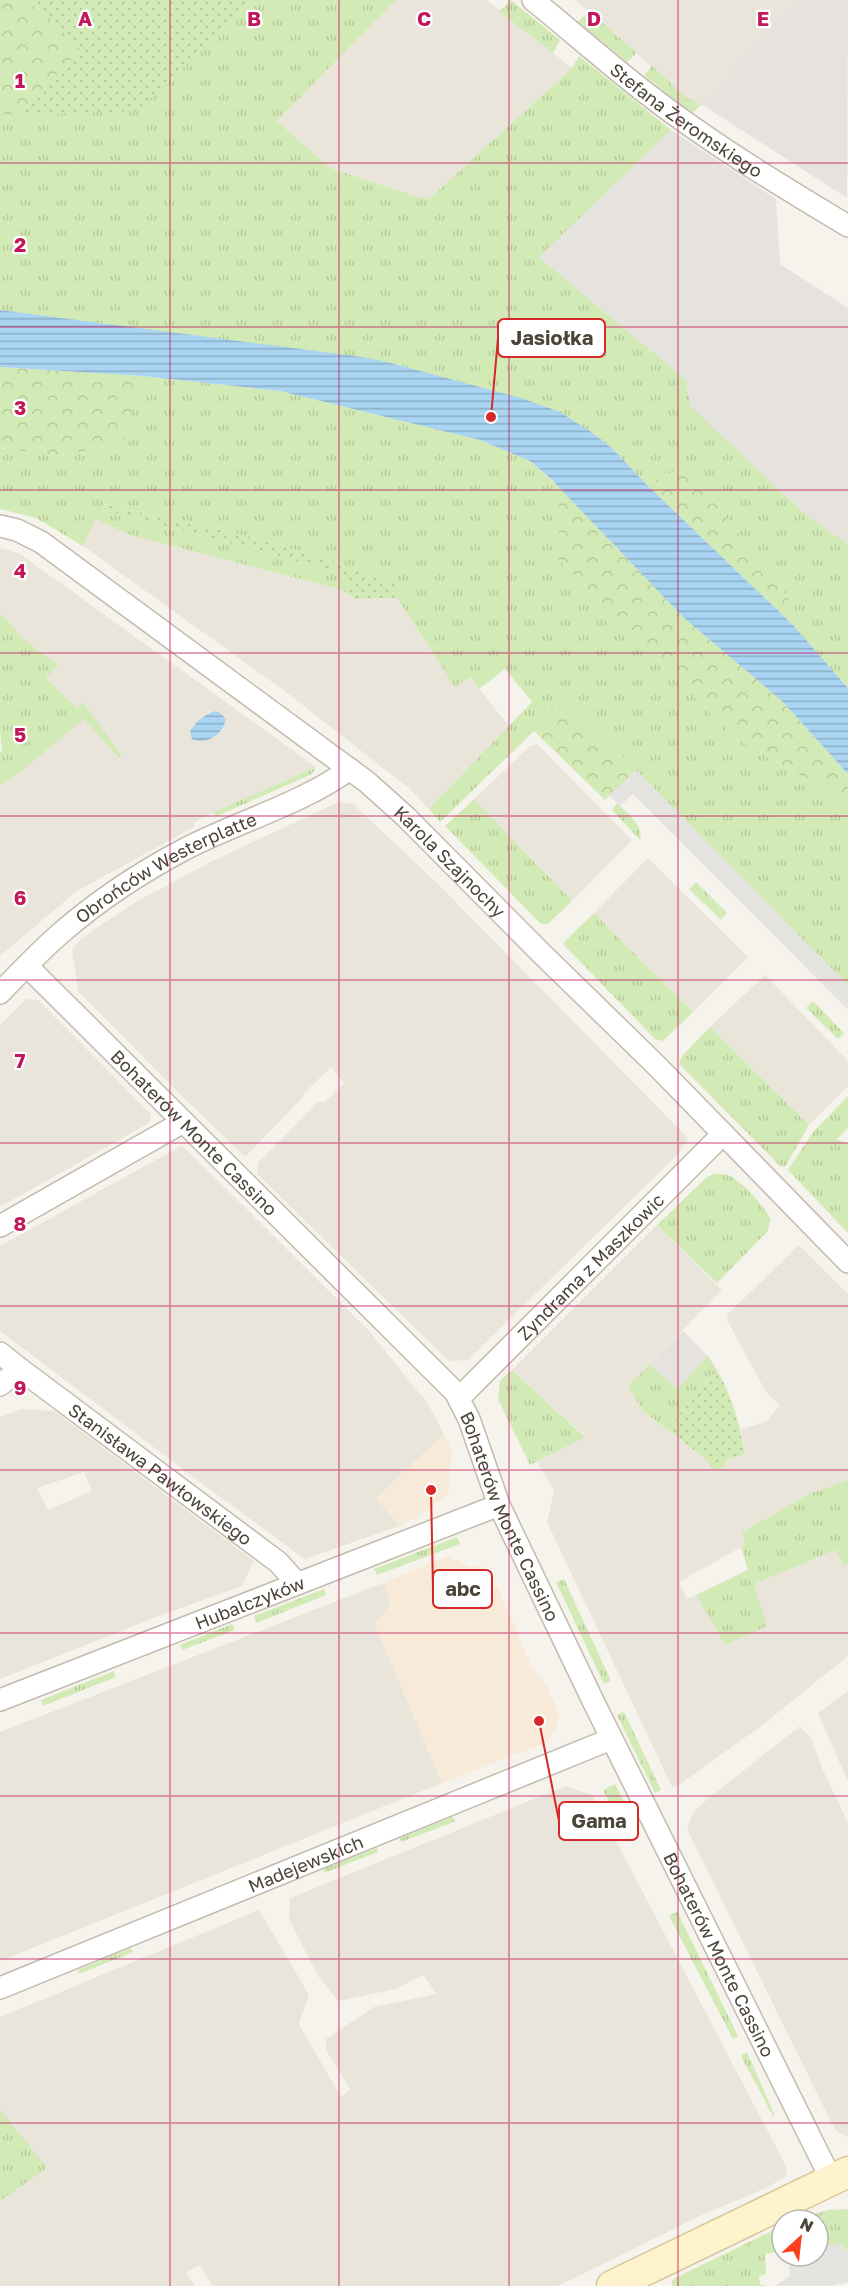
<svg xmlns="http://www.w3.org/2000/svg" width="848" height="2286" font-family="'Golos Text',sans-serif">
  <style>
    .residential { fill: #eae5da; fill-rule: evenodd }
    .commercial { fill: #f7ead8 }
    .industrial { fill: #e6e2dd }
    .grass { fill: url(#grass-tufts) }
    .forest { fill: url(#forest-crowns) }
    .garden { fill: url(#garden-dots) }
    .parking { fill: #e5e3e0 }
    .water { fill: url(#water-rules) }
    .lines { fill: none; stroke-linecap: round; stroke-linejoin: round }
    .street-casing { stroke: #c2bbae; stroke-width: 24 }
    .secondary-casing { stroke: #d6c79b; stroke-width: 33 }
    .street { stroke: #fff; stroke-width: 21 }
    .secondary { stroke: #fff3cd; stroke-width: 30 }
    .grid { fill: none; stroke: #c2185b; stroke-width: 1.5; stroke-opacity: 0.55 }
    .labels { text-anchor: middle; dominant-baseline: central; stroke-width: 4.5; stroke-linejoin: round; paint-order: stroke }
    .street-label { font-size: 18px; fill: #4b4439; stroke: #fff }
    .grid-label { font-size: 20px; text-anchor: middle; font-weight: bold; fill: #c2185b; stroke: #fff; stroke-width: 4.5; stroke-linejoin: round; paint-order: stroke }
    .leader { fill: none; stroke: #d62828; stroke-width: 2 }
    .callout-dot { fill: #d62828; stroke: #fff; stroke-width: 2 }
    .callout { fill: #fff; stroke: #d62828; stroke-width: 2 }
    .callout-label { font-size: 20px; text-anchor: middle; font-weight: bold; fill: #4b4439 }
  </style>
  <defs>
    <pattern id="grass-tufts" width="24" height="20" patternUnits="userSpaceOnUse" patternTransform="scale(1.5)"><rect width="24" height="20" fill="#d2eab5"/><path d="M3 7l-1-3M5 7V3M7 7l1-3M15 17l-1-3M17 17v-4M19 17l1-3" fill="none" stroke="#b6ca9c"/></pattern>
    <pattern id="forest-crowns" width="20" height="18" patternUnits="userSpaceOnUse" patternTransform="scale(1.5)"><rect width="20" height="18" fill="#d2eab5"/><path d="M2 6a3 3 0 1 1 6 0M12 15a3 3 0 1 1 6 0" fill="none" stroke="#b6ca9c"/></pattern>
    <pattern id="garden-dots" width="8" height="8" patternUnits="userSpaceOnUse" patternTransform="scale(1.5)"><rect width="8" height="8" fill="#d2eab5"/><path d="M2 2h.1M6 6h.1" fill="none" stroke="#b6ca9c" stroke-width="1.8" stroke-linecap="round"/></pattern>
    <pattern id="water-rules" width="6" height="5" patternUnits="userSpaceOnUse" patternTransform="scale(1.5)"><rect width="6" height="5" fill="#a9d4f2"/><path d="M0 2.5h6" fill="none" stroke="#8caec5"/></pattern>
  </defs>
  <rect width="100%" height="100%" fill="#f6f3ec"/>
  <path class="residential" d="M396 0H487L572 68 428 200 330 168 277 121Z
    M575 0H795L701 104 687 98Z
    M96 518 127 534 339 589 355 599 397 598 455 686 470 677 509 726 429 809 410 789 286 692 83 546Z
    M0 548 20 554 316 767 212 813 194 823V827L77 891 0 956V786L19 773 84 719 118 757 82 703 77 708 46 678 57 665 24 639 0 613Z
    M537 744 632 840 572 901 474 799 530 746Z
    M339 802 353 804 436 882 688 1138 679 1153 468 1360 449 1361 257 1174 258 1163 318 1102H325L344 1083 331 1067 303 1094 304 1096 245 1157 178 1092 78 991 72 949 81 939 99 926 136 902 210 862Z
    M648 858 748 957 693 1012 594 913Z
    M765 975 848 1061V1086L809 1125 710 1027Z
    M26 999 38 1000 151 1114 149 1123 0 1207V1025Z
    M181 1146 186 1149 370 1332 428 1404 444 1434 377 1498 399 1526 305 1559 205 1486 0 1331V1246Z
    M657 1225 722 1290 628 1386 643 1411 704 1458 716 1471 721 1469 727 1460 745 1454 741 1429 766 1422 779 1405 766 1392 728 1322 727 1315 799 1245 848 1294V1480L809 1494 742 1532 745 1545 679 1582 687 1599 696 1595 726 1645 753 1584 835 1550 844 1566 848 1564V1656L765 1723 676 1787H672L547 1522 554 1491 537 1462 585 1436 512 1370Z
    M22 1409 54 1411 254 1561 242 1586 159 1616 0 1679V1417ZM84 1472 92 1491 48 1510 37 1488Z
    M383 1583 391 1603 375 1625 442 1783 0 1961V1732Z
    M848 1691V1782L818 1713Z
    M800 1726 811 1738 822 1768 848 1823V2137L835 2130 687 1829 693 1813 704 1802Z
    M566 1786 592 1795 787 2168 785 2177 766 2188 702 2215 558 2286H213L199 2265 186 2273 195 2286H0V2201L46 2168 0 2109V2017L259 1910 309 1995 299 2023 300 2026 341 2097 350 2089 326 2050V2039L374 2007 437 1994 423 1975 396 1989 338 2001 318 1976 289 1919 290 1898Z"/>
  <path class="commercial" d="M444 1434 452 1451 448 1493 421 1515 399 1526 376 1498Z
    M448 1556 470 1567 481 1566 489 1586H497L531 1665 547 1687 559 1713 556 1730 546 1743 442 1783 375 1625 391 1603 383 1583Z"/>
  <path class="industrial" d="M795 0H848L847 198 701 104Z
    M671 130 776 199 780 264 848 308V544L806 515 689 406 686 380 539 257Z
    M683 1331 708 1356 677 1389 650 1364Z"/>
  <path class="grass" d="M253 0H396L277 121 330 168 428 200 572 68 579 56 671 130 539 257 686 380 690 406 806 515 848 544V688L792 624V603L687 466 646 484 613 449 590 431 560 412 387 362 0 310V114L138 110Z
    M511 0 560 40 553 53 499 11Z
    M589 11 637 53 627 62 578 22Z
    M652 66 687 98 701 104 692 114 644 75Z
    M143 376 280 391 480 440 530 461 559 487V560L734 737 848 804V986L636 770 561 700 533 729 534 731 440 822 429 809 532 702 505 669 479 689 470 677 455 687 397 598 398 586 333 561 251 537 104 504 101 509 342 573 348 587 346 593 339 589 127 534 96 519 83 546 36 518 0 509V448L61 456 121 444Z
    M0 613 24 639 58 665 46 678 77 708 83 702 122 756 118 757 84 719 19 773 0 786V752H2L0 730Z
    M316 767 312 774 217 816 212 813Z
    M474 799 572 901 548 924H541L445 826Z
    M617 803C627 813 644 825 640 840L612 810Z
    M696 882 727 913 721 920 689 889Z
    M594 913 693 1012 663 1041 655 1039 564 945 565 941Z
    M813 1001 844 1033 838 1039 806 1008Z
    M710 1027 809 1125 785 1167 780 1166 679 1064 682 1056Z
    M848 1096V1128L837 1139 848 1144V1233L788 1170 814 1131Z
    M714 1174C720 1173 727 1174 732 1177 744 1184 766 1208 771 1220L767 1232 717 1283 657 1225 707 1177Z
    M708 1356 717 1370 667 1429 643 1411 628 1386 650 1364 677 1389Z
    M512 1370 585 1437 530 1465 498 1399 500 1381Z
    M848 1480V1564L844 1566 835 1550 754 1584 767 1626 725 1645 696 1595 748 1570 741 1547 745 1545 742 1532 809 1494Z
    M457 1537 460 1544 377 1575 374 1569Z
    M564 1579 611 1681 604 1684 556 1582Z
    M324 1589 326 1595 256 1623 254 1616Z
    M232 1624 235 1630 182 1650 180 1645Z
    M114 1671 116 1677 43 1706 41 1700Z
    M624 1712 661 1790 655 1793 617 1715Z
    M615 1784 636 1826 626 1835 603 1790Z
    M452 1817 456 1821 401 1842 400 1838Z
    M377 1848 378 1852 324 1873 323 1869Z
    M676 1912 678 1913 738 2036 733 2039 669 1916Z
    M131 1948 133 1952 79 1974 78 1970Z
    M747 2052 775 2116H773L741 2056Z
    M0 2109 47 2168 0 2201Z
    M848 2209V2253L841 2244 818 2247V2220H796L828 2210Z
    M782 2226V2251L765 2254 766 2274 759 2276 760 2285 767 2286H673L671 2282 675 2278Z"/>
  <path class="forest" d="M0 0H28L42 11 82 50 18 115 0 114Z
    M0 367 143 376 122 444 61 456 0 448Z
    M687 466 792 603V624L646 484Z
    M559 487 683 617 782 701 848 774V804L734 737 559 560Z
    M561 700 636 770 605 800 532 729Z"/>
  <path class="garden" d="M28 0H253L138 111 18 115 81 50 42 11Z
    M103 504 251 537 333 561 399 586 397 598 355 599 346 593 348 587 342 573 101 509Z
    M717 1370C732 1396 740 1425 745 1454L727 1460 721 1469 715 1471 704 1458 667 1429Z"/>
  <path class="parking" d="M636 770 848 985V1010L633 794 620 806 609 795Z
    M841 2244 848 2253V2282L832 2286H775L790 2276 788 2256H818V2247Z"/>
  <path class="water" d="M0 310 362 357 387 362 524 399 560 412 590 431 613 449 646 484 792 624 848 688V774L782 701 683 617 550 478 530 461 480 440 280 391 143 376 0 367Z
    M216 711 220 713 226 719C223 734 206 746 192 739L190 732C195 722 205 714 216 711Z"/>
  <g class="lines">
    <defs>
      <g id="street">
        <path id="s1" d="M533 0C570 30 605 61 642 90 707 141 778 184 848 226"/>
        <path id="s2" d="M0 526 17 530 41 542 367 782 406 817 540 952 658 1067 848 1262"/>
        <path id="s3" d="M27 966 455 1392 469 1419 499 1505 595 1705 832 2181"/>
        <path id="s4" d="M0 993C20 972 40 951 62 932 99 900 143 871 187 848 240 821 303 803 350 769"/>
        <path d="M0 1226 183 1122"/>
        <path d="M0 1353 20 1369"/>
        <path id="s5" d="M0 1385 20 1369 278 1562 297 1583"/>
        <path id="s6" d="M459 1398 722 1135"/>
        <path id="s7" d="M0 1700 499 1505"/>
        <path id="s8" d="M0 1988 611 1739"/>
      </g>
      <path id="secondary" d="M612 2286 848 2172"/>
    </defs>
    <use href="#street" class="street-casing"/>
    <use href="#secondary" class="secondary-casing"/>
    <use href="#street" class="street"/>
    <use href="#secondary" class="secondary"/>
  </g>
  <path class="grid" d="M170 0V2286M339 0V2286M509 0V2286M678 0V2286M0 163H848M0 327H848M0 490H848M0 653H848M0 816H848M0 980H848M0 1143H848M0 1306H848M0 1470H848M0 1633H848M0 1796H848M0 1959H848M0 2123H848"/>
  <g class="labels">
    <g class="street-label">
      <text stroke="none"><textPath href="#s1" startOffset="195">Stefana Żeromskiego</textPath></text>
      <text stroke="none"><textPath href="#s2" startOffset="564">Karola Szajnochy</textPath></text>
      <text stroke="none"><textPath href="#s4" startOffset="210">Obrońców Westerplatte</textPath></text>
      <text stroke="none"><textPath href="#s3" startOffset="236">Bohaterów Monte Cassino</textPath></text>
      <text stroke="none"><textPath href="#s6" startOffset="186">Zyndrama z Maszkowic</textPath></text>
      <text stroke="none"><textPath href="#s5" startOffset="201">Stanisława Pawłowskiego</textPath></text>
      <text stroke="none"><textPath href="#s3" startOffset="740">Bohaterów Monte Cassino</textPath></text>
      <text stroke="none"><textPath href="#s7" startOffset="268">Hubalczyków</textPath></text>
      <text stroke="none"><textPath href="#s8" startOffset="330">Madejewskich</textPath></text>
      <text stroke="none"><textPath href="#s3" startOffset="1226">Bohaterów Monte Cassino</textPath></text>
    </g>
  </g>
  <g class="grid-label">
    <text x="85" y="26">A</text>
    <text x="254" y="26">B</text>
    <text x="424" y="26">C</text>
    <text x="594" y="26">D</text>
    <text x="763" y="26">E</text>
    <text x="20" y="88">1</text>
    <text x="20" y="252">2</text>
    <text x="20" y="415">3</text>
    <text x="20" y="578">4</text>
    <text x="20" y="742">5</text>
    <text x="20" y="905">6</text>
    <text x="20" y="1068">7</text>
    <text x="20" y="1231">8</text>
    <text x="20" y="1395">9</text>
  </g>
  <path class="leader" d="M491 417L498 338M431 1490L433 1589M539 1721L559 1821"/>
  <g class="callout-dot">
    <circle cx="491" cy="417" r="6"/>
    <circle cx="431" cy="1490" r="6"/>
    <circle cx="539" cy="1721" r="6"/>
  </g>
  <g class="callout">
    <rect x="498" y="319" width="107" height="38" rx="6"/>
    <rect x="433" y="1570" width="59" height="38" rx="6"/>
    <rect x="559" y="1802" width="79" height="38" rx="6"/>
  </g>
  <g class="callout-label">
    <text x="552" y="345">Jasiołka</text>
    <text x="463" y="1596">abc</text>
    <text x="599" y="1828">Gama</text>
  </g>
  <g transform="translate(800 2238) rotate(27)"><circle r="28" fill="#ffffff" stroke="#b7b4b0" stroke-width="1.5"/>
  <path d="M0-4.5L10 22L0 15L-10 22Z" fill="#fc3f1d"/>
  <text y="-9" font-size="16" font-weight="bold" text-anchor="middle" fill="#4b4439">N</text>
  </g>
</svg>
